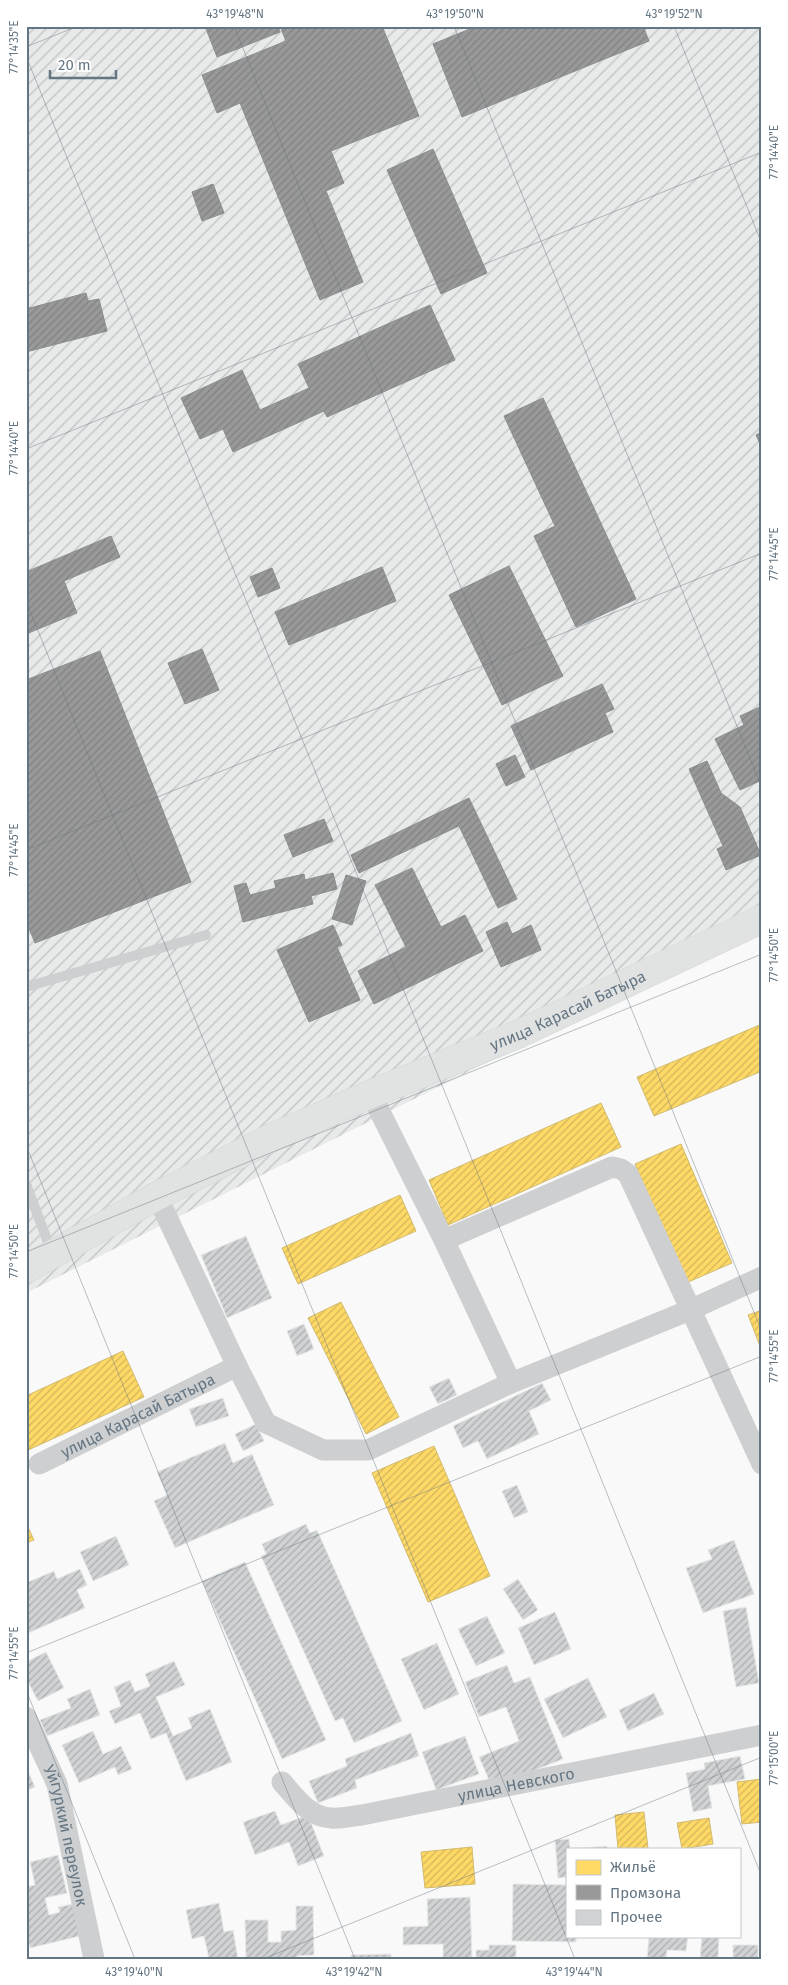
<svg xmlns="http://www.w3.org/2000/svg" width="788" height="1985" font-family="'Fira Sans',sans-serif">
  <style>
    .industrial { fill: url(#industrial-furrows) }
    .homes { fill: url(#homes-hatch); stroke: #d1bb6f }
    .industry { fill: url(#industry-hatch); stroke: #898e92 }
    .building { fill: url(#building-hatch); stroke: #e8e8e8 }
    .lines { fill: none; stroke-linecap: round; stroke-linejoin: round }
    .secondary-casing { stroke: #d5d6d7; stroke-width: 29 }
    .lane { stroke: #cecfd0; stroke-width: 10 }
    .street { stroke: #cecfd0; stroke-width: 21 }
    .secondary { stroke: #e1e2e2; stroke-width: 28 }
    .ticks { fill: none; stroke: #657683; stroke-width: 1; stroke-opacity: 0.45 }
    .labels { text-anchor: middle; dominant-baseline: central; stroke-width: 5; stroke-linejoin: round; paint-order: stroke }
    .street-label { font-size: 16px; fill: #657683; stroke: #fff }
    .neatline { fill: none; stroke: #657683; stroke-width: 2 }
    .ticks-label { font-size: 12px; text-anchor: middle; fill: #657683 }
  </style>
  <defs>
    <pattern id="industrial-furrows" width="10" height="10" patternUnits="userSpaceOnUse" patternTransform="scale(1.25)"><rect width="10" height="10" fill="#e8e9e9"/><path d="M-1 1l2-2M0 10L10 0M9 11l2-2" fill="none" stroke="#c0c1c2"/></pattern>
    <pattern id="homes-hatch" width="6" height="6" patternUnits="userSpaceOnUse" patternTransform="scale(1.25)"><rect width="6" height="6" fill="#ffd966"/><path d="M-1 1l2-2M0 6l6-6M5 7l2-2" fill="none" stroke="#d2b559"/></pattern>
    <pattern id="industry-hatch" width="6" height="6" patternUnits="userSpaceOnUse" patternTransform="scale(1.25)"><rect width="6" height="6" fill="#999"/><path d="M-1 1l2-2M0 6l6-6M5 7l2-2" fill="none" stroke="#808182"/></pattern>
    <pattern id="building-hatch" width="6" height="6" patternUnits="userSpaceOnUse" patternTransform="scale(1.25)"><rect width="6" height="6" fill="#d0d2d3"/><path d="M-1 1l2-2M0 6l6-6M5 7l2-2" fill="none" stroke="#acafb1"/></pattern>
  </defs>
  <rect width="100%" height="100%" fill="#f9f9f9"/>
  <path class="industrial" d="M26 26H762V925L26 1293Z"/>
  <path class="homes" d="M762 1024V1071L654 1116 637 1077Z
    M601 1103 621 1147 448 1225 429 1180Z
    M681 1144 732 1263 686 1283 635 1164Z
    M400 1195 416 1231 298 1284 282 1248Z
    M341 1302 399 1417 366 1434 308 1318Z
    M762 1310V1351L748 1315Z
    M123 1351 144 1397 26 1451V1396Z
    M434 1446 490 1576 428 1602 372 1473Z
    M26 1523 34 1540 26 1543Z
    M762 1779V1822L742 1824 737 1782Z
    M644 1812 648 1849H618L615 1815Z
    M709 1818 713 1844 682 1849 677 1823Z
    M472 1847 475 1884 425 1888 421 1852Z"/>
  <path class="industry" d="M205 26H278L280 32 217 57Z
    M280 26H382L419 116 331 151 344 183 326 191 363 282 320 300 240 103 217 113 202 75 286 41Z
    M477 26H643L649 41 462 117 433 44Z
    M433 149 487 273 441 294 387 170Z
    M213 184 224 213 202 221 192 192Z
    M86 293 88 301 99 299 107 331 26 352V309Z
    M430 305 455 360 327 417 324 411 233 452 223 429 200 439 181 398 242 370 260 410 309 388 298 364Z
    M543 398 636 599 576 627 534 536 555 526 504 416Z
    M762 432V448L756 435Z
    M111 536 120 557 64 581 77 613 26 634V572Z
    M509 566 563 676 502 705 449 595Z
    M382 567 396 601 289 645 275 612Z
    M272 568 280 588 258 597 250 577Z
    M202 649 219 690 185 704 168 663Z
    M100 651 191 882 35 943 26 921V680Z
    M602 684 614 709 605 713 613 732 531 770 511 726Z
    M762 706V780L740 790 715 739 744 725 740 716Z
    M515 755 525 777 506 786 496 764Z
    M707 761 721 793 740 807 761 855 726 870 717 849 723 846 689 769Z
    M469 798 517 899 498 908 459 826 359 873 351 855Z
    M324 819 333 841 293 857 284 835Z
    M412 868 441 927 465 915 483 951 374 1004 358 971 406 947 375 885Z
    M333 873 337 889 311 896 313 904 243 922 234 886 246 883 250 895 276 888 274 881 304 874 305 880Z
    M346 875 366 881 352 925 332 919Z
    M507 922 512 934 531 925 541 950 501 967 486 932Z
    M333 925 342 945 337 947 360 1000 309 1022 277 950Z"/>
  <path class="building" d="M246 1236 272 1298 227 1318 201 1255Z
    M304 1324 314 1349 297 1356 287 1331Z
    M449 1378 457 1395 438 1404 429 1387Z
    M542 1383 551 1400 529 1411 539 1434 487 1459 478 1441 463 1448 453 1426Z
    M223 1398 229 1416 196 1427 189 1409Z
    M256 1424 264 1441 243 1451 235 1434Z
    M225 1443 233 1463 252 1454 274 1505 175 1548 154 1501 167 1495 157 1472Z
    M517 1485 528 1512 514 1518 502 1491Z
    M306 1524 310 1533 317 1530 402 1721 354 1743 343 1718 335 1721 261 1556 266 1554 262 1544Z
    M116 1536 129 1565 93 1581 80 1552Z
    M734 1540 754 1594 703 1613 686 1568 712 1559 708 1550Z
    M245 1562 326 1740 282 1759 202 1581Z
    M80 1569 87 1585 77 1590 85 1608 26 1634V1583L54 1571 57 1579Z
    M518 1579 538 1610 523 1620 503 1589Z
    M746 1607 759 1683 736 1687 723 1611Z
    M555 1612 571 1649 534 1665 518 1628Z
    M487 1616 505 1653 476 1666 458 1629Z
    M437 1643 459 1694 424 1710 401 1659Z
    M46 1652 64 1688 38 1701 26 1678V1662Z
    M174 1661 185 1685 156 1697 173 1736 192 1728 188 1718 210 1709 232 1762 186 1781 166 1733 151 1739 140 1713 115 1724 109 1711 121 1706 114 1687 130 1680 135 1692 150 1686 145 1674Z
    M507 1665 514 1683 530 1677 563 1759 492 1787 479 1757 519 1741 506 1707 479 1717 465 1682Z
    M588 1678 607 1717 563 1738 544 1699Z
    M90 1689 100 1715 47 1736 40 1720 71 1708 67 1699Z
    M654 1693 664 1714 628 1731 619 1710Z
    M93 1731 103 1754 121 1746 132 1769 118 1775 115 1767 79 1783 62 1745Z
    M411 1733 419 1756 355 1780 357 1788 318 1803 309 1781 347 1766 345 1759Z
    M465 1736 479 1774 436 1790 422 1752Z
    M740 1756 745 1779 708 1786 712 1808 693 1812 686 1773 705 1769 704 1763Z
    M26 1767 35 1787 26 1791Z
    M275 1811 281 1825 308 1815 324 1856 298 1866 289 1842 255 1855 243 1822Z
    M569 1839 570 1849 607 1846V1849H567V1877L558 1878 555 1840Z
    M58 1855 67 1893 45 1898 49 1915 60 1912 58 1907 73 1904 80 1936 30 1948 26 1933V1887L35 1885 30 1862Z
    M513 1884 567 1885V1936H576V1942L512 1941Z
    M470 1897 472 1959H443V1944L403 1945V1927L428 1926 427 1899Z
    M219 1903 224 1932 233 1930 238 1959H209L204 1936 192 1939 186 1910Z
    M296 1906H313L314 1955 297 1956V1959H246L245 1920H268V1942H281V1931L296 1930Z
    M649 1936H688L686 1951 667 1950 666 1959H647Z
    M702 1936H719L718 1959H700Z
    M489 1945H516V1959H476V1950H489Z
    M733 1945H758V1959H733Z
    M391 1954V1959H351V1955Z"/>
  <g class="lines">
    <defs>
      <g id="secondary">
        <path id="s4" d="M26 1269 157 1196 273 1137 371 1094 521 1033 762 919"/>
      </g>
    </defs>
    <use href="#secondary" class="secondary-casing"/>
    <path class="lane" d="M26 987 206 935
      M26 1184 52 1253"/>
    <g class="street">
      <path d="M371 1094 444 1240 511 1383"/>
      <path d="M157 1196 237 1366 266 1423 323 1450H368L511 1383 690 1310 762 1277"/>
      <path d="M444 1240 612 1167 621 1169 628 1174 762 1464"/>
      <path id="s1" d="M39 1464 237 1366"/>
      <path id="s2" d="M26 1717 57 1784 94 1959"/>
      <path id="s3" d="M282 1782C295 1797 309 1817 331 1818 341 1819 352 1816 362 1815L762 1735"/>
    </g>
    <use href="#secondary" class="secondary"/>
  </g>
  <path class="ticks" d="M234 26 762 1332M454 26 762 788M674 26 762 244M26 47 78 26M26 56 762 1877M26 449 762 152M26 601 575 1959M26 850 762 553M26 1145 355 1959M26 1252 762 954M26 1653 762 1356M26 1690 135 1959M263 1959 762 1757"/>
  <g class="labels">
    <g class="street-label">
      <text stroke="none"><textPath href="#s4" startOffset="601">улица Карасай Батыра</textPath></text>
      <text stroke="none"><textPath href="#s1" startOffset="110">улица Карасай Батыра</textPath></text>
      <text stroke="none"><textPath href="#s3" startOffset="251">улица Невского</textPath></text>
      <text stroke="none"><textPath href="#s2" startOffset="126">Уйгуркий переулок</textPath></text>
    </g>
  </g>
  <rect width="788" height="1985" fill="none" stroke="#ffffff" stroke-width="55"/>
  <rect x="566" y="1848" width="175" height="90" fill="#ffffff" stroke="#c1c8cd"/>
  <rect x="576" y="1860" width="25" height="15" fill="#ffd966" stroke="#c1c8cd"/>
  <text x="610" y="1872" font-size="15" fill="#657683">Жильё</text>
  <rect x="576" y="1885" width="25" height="15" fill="#999999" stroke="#c1c8cd"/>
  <text x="610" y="1898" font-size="15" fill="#657683">Промзона</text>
  <rect x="576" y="1910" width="25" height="15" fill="#d0d2d3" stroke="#c1c8cd"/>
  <text x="610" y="1922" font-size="15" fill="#657683">Прочее</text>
  <path d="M50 70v8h66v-8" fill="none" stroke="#657683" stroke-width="2.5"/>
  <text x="58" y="70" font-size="15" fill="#657683" stroke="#ffffff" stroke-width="4" paint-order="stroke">20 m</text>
  <rect x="28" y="28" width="732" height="1930" class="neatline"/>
  <g class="ticks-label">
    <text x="235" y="18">43°19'48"N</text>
    <text x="455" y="18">43°19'50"N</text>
    <text x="674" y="18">43°19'52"N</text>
    <text transform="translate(14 47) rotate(-90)" y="4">77°14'35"E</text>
    <text transform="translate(774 152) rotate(-90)" y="4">77°14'40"E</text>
    <text transform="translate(14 448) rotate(-90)" y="4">77°14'40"E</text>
    <text transform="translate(774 554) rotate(-90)" y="4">77°14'45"E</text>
    <text transform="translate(14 850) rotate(-90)" y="4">77°14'45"E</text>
    <text transform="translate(774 955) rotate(-90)" y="4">77°14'50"E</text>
    <text transform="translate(14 1251) rotate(-90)" y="4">77°14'50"E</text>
    <text transform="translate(774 1356) rotate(-90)" y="4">77°14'55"E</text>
    <text transform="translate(14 1653) rotate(-90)" y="4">77°14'55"E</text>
    <text transform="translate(774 1758) rotate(-90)" y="4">77°15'00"E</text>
    <text x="134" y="1976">43°19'40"N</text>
    <text x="354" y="1976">43°19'42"N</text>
    <text x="574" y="1976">43°19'44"N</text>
  </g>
</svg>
